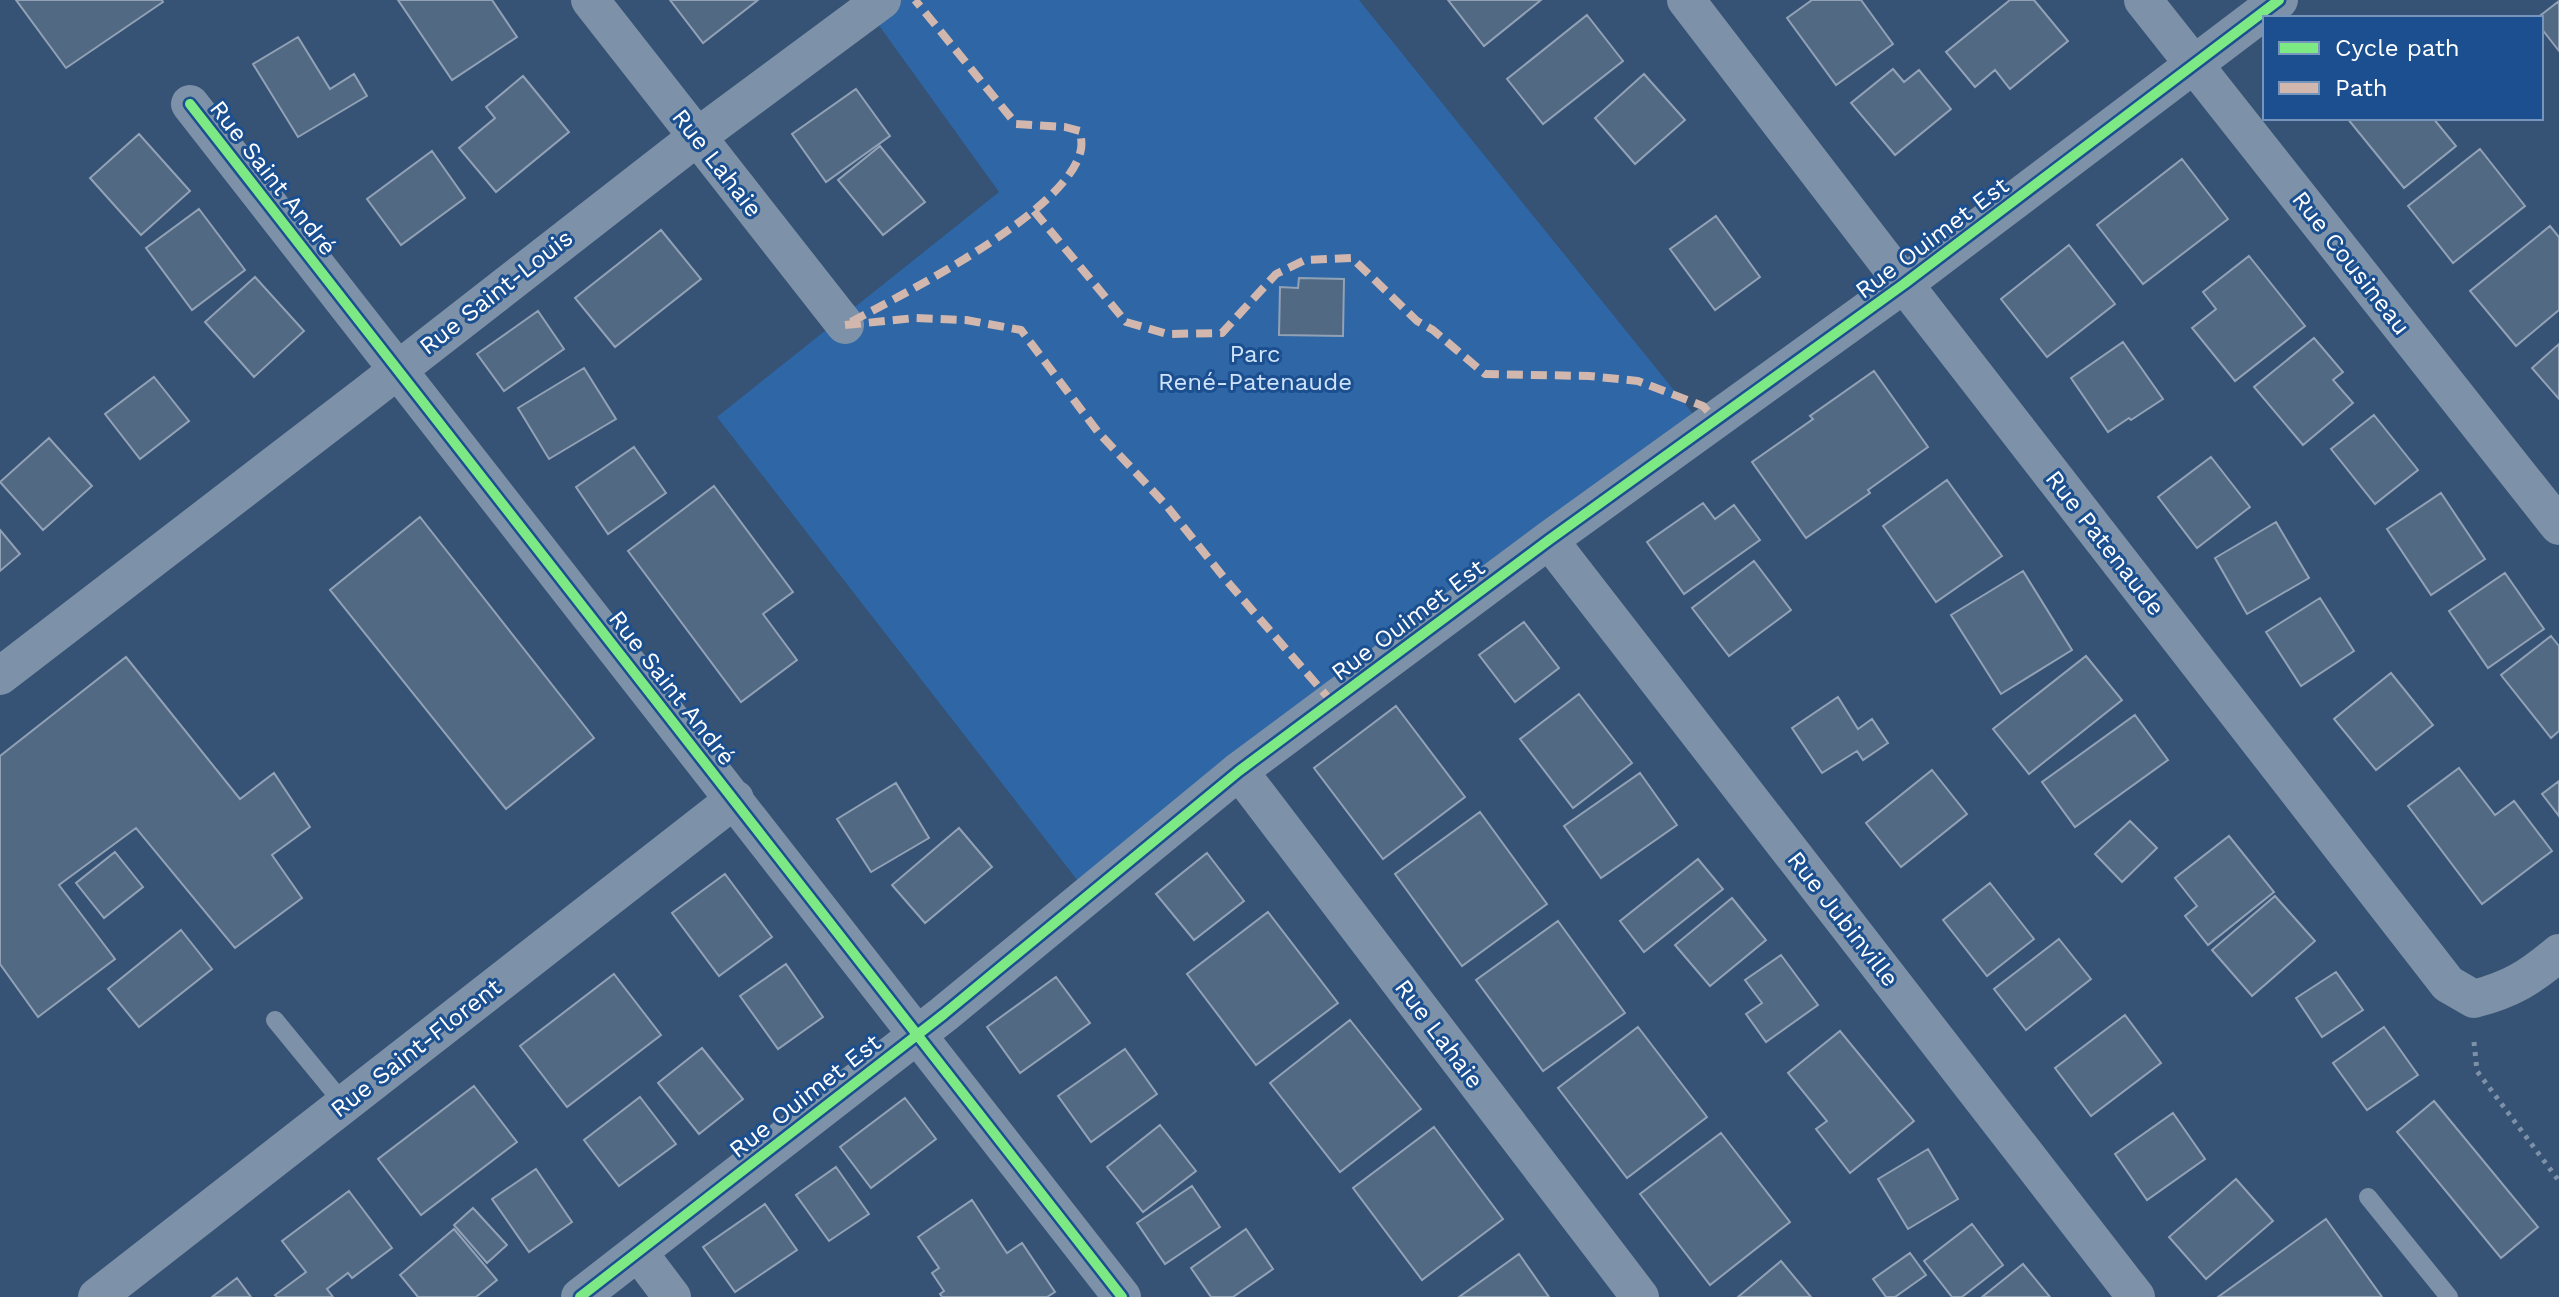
<svg xmlns="http://www.w3.org/2000/svg" width="2559" height="1297" font-family="'Work Sans',sans-serif">
  <style>
    .green { fill: #2f66a5 }
    .building { fill: #526984; stroke: #92a2b6; stroke-width: 2 }
    .lines { fill: none; stroke-linecap: round; stroke-linejoin: round }
    .path { stroke: #7d92a8; stroke-width: 5; stroke-dasharray: 4 6; stroke-linecap: butt }
    .lane { stroke: #7d92a8; stroke-width: 18 }
    .street { stroke: #7d92a8; stroke-width: 38 }
    .quiet { stroke: #d1b7ad; stroke-width: 8; stroke-dasharray: 16 8; stroke-linecap: butt }
    .cycleway-casing { stroke: #1b4f8f; stroke-width: 15 }
    .cycleway { stroke: #7ce984; stroke-width: 10 }
    .labels { text-anchor: middle; dominant-baseline: central; stroke-width: 6; stroke-linejoin: round; paint-order: stroke }
    .street-label { font-size: 24px; fill: #fff; stroke: #1b4f8f }
    .park-label { font-size: 24px; fill: #cfe3fa; stroke: #1b4f8f }
  </style>
  <rect width="100%" height="100%" fill="#365274"/>
  <path class="green" d="M883 0H1359L1698 420 1088 894 717 417 999 192 865 6Z"/>
  <path class="building" d="M16 0H162L163 2 66 68Z
    M398 0H492L517 37 452 80Z
    M670 0H758L703 43Z
    M1448 0H1541L1484 46Z
    M1812 0H1861L1893 44 1836 85 1787 18Z
    M2010 0H2034L2068 41 2010 89 1995 70 1975 87 1946 52Z
    M2559 1V51L2541 28V18H2537Z
    M1587 15 1623 61 1543 124 1507 79Z
    M298 37 330 89 354 74 367 96 298 137 253 64Z
    M1893 69 1904 82 1919 70 1951 109 1895 155 1851 103Z
    M1644 74 1685 120 1635 164 1595 118Z
    M523 76 569 132 496 192 459 148 495 118 486 107Z
    M856 89 890 136 826 182 792 134Z
    M2347 118H2433L2456 146 2404 188Z
    M139 134 190 191 141 235 90 178Z
    M880 146 925 202 883 235 838 180Z
    M2480 149 2525 206 2453 263 2408 206Z
    M432 151 465 198 401 245 367 199Z
    M2182 159 2228 219 2143 284 2097 225Z
    M199 209 245 270 192 310 146 248Z
    M1716 216 1760 277 1715 310 1670 249Z
    M2550 226 2559 237V310L2516 346 2470 291Z
    M661 230 701 279 615 347 575 298Z
    M2069 245 2115 304 2047 357 2001 299Z
    M2249 256 2305 326 2235 381 2192 328 2216 309 2203 292Z
    M255 277 304 331 254 377 205 322Z
    M1299 278 1344 279 1343 336 1279 335 1280 287 1298 288Z
    M538 311 564 349 504 391 477 354Z
    M2314 338 2343 372 2333 380 2353 403 2303 445 2254 387Z
    M2123 342 2163 399 2131 420 2129 418 2108 432 2071 378Z
    M2559 344V399L2532 368Z
    M584 368 616 419 549 459 518 408Z
    M1874 371 1928 447 1868 490 1870 493 1806 538 1752 462 1813 419 1810 416Z
    M154 377 189 421 140 459 105 414Z
    M2374 415 2418 470 2375 504 2331 449Z
    M49 438 92 486 43 530 0 482Z
    M634 447 666 493 608 534 576 487Z
    M2211 457 2250 507 2197 548 2158 497Z
    M1947 480 2002 556 1936 602 1883 526Z
    M714 486 793 592 763 614 797 660 741 702 628 551Z
    M2441 493 2485 559 2431 595 2387 529Z
    M1703 503 1715 519 1734 505 1760 540 1684 594 1647 542Z
    M420 517 594 738 506 809 330 590Z
    M2276 522 2309 578 2247 614 2215 558Z
    M0 530 20 554 0 571Z
    M1754 561 1791 610 1729 656 1692 608Z
    M2023 571 2072 650 2001 694 1951 615Z
    M2505 573 2544 629 2488 668 2449 611Z
    M2320 598 2354 651 2301 686 2266 632Z
    M1524 622 1559 668 1515 702 1479 655Z
    M2551 636 2559 646V731L2551 738 2501 675Z
    M2086 656 2122 700 2029 774 1993 729Z
    M126 657 240 799 274 773 310 827 272 855 302 898 235 948 136 828 59 885 115 959 38 1017 0 964V756Z
    M2391 673 2433 725 2376 770 2334 719Z
    M1579 694 1632 763 1573 808 1520 739Z
    M1838 697 1858 729 1872 719 1888 743 1863 760 1857 751 1822 773 1792 728Z
    M1396 706 1465 797 1383 859 1314 768Z
    M2135 715 2168 760 2075 827 2042 782Z
    M2459 768 2495 815 2514 801 2552 851 2482 904 2408 806Z
    M1932 770 1967 814 1901 867 1866 823Z
    M1640 773 1677 825 1601 878 1564 826Z
    M2559 781V816L2542 794Z
    M896 783 929 838 871 872 837 819Z
    M1480 812 1547 904 1462 966 1395 874Z
    M2130 821 2157 848 2122 882 2095 854Z
    M959 828 992 867 925 923 892 885Z
    M2229 836 2274 892 2208 945 2185 916 2197 906 2175 878Z
    M115 852 143 887 104 918 76 883Z
    M1207 853 1244 901 1194 940 1156 894Z
    M1698 859 1723 889 1644 952 1620 921Z
    M725 874 772 937 719 976 672 913Z
    M1990 883 2034 939 1987 976 1943 920Z
    M2275 896 2315 941 2252 996 2212 950Z
    M1732 898 1766 940 1710 986 1675 945Z
    M1268 912 1338 1003 1256 1065 1187 974Z
    M1558 921 1625 1013 1543 1071 1476 980Z
    M181 930 212 969 139 1027 108 989Z
    M2059 939 2091 979 2026 1030 1994 989Z
    M1781 955 1818 1005 1766 1042 1746 1014 1762 1003 1745 980Z
    M786 964 823 1017 778 1049 740 996Z
    M2336 972 2363 1010 2322 1037 2296 998Z
    M614 974 661 1035 567 1107 520 1046Z
    M1056 977 1090 1023 1020 1073 987 1027Z
    M2125 1015 2161 1063 2091 1116 2055 1068Z
    M1350 1020 1421 1109 1340 1172 1270 1083Z
    M1638 1027 1707 1117 1627 1178 1558 1088Z
    M2384 1027 2418 1075 2367 1110 2333 1063Z
    M1840 1031 1914 1121 1850 1173 1816 1129 1827 1121 1788 1073Z
    M702 1048 743 1099 699 1134 658 1083Z
    M1125 1049 1157 1094 1091 1142 1058 1096Z
    M474 1086 517 1142 421 1215 378 1159Z
    M640 1097 676 1144 619 1186 584 1140Z
    M905 1098 936 1139 871 1188 840 1147Z
    M2434 1101 2538 1227 2501 1258 2397 1132Z
    M2173 1113 2205 1159 2147 1200 2115 1154Z
    M1160 1125 1196 1171 1143 1212 1107 1167Z
    M1434 1127 1503 1219 1422 1280 1353 1188Z
    M1721 1133 1790 1222 1710 1285 1640 1194Z
    M1928 1149 1958 1199 1908 1229 1878 1179Z
    M836 1167 869 1214 829 1241 796 1195Z
    M536 1169 572 1222 529 1252 492 1199Z
    M2236 1179 2273 1221 2206 1279 2169 1237Z
    M1192 1186 1220 1227 1165 1264 1137 1223Z
    M349 1191 392 1248 352 1278 348 1273 327 1289 333 1297H277L275 1295 306 1272 282 1241Z
    M972 1200 1007 1253 1022 1243 1055 1292 1047 1297H942L940 1294 944 1291 932 1273 939 1268 918 1237Z
    M765 1204 797 1250 735 1292 703 1247Z
    M473 1208 507 1245 487 1263 454 1225Z
    M2326 1219 2382 1297H2218Z
    M1972 1224 2003 1265 1962 1297H1952L1924 1261Z
    M454 1229 497 1280 476 1297H418L400 1275Z
    M1246 1229 1273 1269 1233 1297H1211L1191 1268Z
    M1910 1253 1926 1275 1895 1297H1886L1873 1279Z
    M1519 1254 1549 1297H1459Z
    M1781 1261 1811 1297H1738Z
    M2023 1264 2050 1297H1982Z
    M237 1278 251 1297H212Z"/>
  <g class="lines">
    <path class="path" d="M2474 1042 2477 1071 2559 1181"/>
    <path class="lane" d="M275 1020 344 1104
      M2368 1197 2449 1297"/>
    <path class="street" d="M590 0 845 325
      M1686 0 1904 284 2448 984 2474 999C2512 989 2529 978 2559 953
      M2143 0 2559 526
      M190 104 1122 1297
      M1549 540 2136 1297
      M0 676 367 394 697 137 882 0
      M1239 771 1640 1297
      M638 1252 672 1297
      M97 1297 735 799
      M580 1297 944 1014 1239 771 1549 540 1904 284 2279 0"/>
    <path class="quiet" d="M1034 211 1126 322 1167 334 1222 333 1276 274 1305 260 1352 258 1417 321 1433 330 1485 374 1589 376 1638 381 1703 406 1716 420
      M851 322C905 293 1070 211 1081 149 1082 144 1081 136 1080 131L1065 127 1016 124 915 0
      M845 325 915 318 966 320 1021 330 1098 432 1166 505 1226 580 1332 702"/>
    <defs>
      <path id="cycleway" d="M190 104 1122 1297
        M580 1297 944 1014 1239 771 1549 540 1904 284 2279 0"/>
    </defs>
    <use href="#cycleway" class="cycleway-casing"/>
    <use href="#cycleway" class="cycleway"/>
  </g>
  <g class="labels">
    <g class="street-label">
      <text transform="translate(717 163) rotate(52)">Rue Lahaie</text>
      <text transform="translate(273 178) rotate(52)">Rue Saint André</text>
      <text transform="translate(1932 238) rotate(-37)">Rue Ouimet Est</text>
      <text transform="translate(2351 263) rotate(52)">Rue Cousineau</text>
      <text transform="translate(496 292) rotate(-38)">Rue Saint-Louis</text>
      <text transform="translate(2105 543) rotate(52)">Rue Patenaude</text>
      <text transform="translate(1408 620) rotate(-37)">Rue Ouimet Est</text>
      <text transform="translate(672 688) rotate(52)">Rue Saint André</text>
      <text transform="translate(1843 919) rotate(52)">Rue Jubinville</text>
      <text transform="translate(1439 1034) rotate(53)">Rue Lahaie</text>
      <text transform="translate(416 1048) rotate(-38)">Rue Saint-Florent</text>
      <text transform="translate(805 1096) rotate(-38)">Rue Ouimet Est</text>
    </g>
    <g class="park-label">
      <text x="1255" y="354">Parc<tspan x="1255" dy="28">René-Patenaude</tspan></text>
    </g>
  </g>
  <rect x="2263" y="16" width="280" height="104" fill="#1b4f8f" stroke="#7695bc" stroke-width="2"/>
  <rect x="2279" y="42" width="40" height="12" fill="#7ce984" stroke="#7695bc" stroke-width="2"/>
  <text x="2335" y="56" font-size="24" fill="#ffffff">Cycle path</text>
  <rect x="2279" y="82" width="40" height="12" fill="#d1b7ad" stroke="#7695bc" stroke-width="2"/>
  <text x="2335" y="96" font-size="24" fill="#ffffff">Path</text>
</svg>
